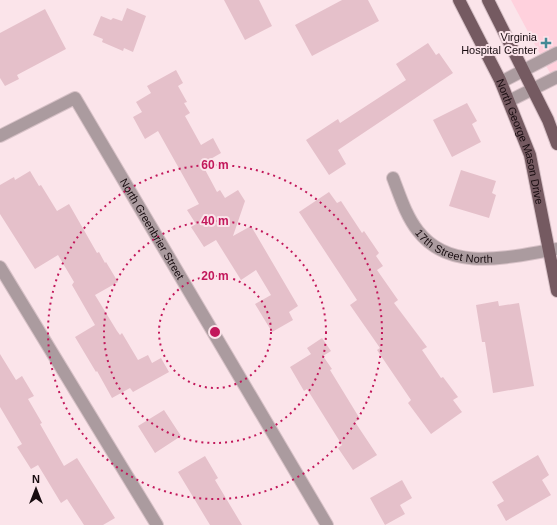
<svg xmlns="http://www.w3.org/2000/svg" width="557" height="525" font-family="Arial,sans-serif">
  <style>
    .built { fill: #ffd1dd }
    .building { fill: #e5c0ca }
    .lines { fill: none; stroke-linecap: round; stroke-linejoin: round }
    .minor-casing { stroke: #d7c1c7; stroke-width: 14 }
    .major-casing { stroke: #d7c1c7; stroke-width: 14 }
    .minor { stroke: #ab9b9f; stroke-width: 12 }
    .major { stroke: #755a61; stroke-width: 12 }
    .ring { fill: none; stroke: #c2185b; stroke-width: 2; stroke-dasharray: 2 4 }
    .poi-dot { fill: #448a96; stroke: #fbe4ea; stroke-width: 1.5 }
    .labels { text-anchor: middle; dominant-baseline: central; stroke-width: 4; stroke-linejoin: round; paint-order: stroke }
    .poi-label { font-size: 11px; fill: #180c10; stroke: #fbe4ea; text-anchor: end }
    .street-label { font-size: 11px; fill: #180c10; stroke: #fbe4ea }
    .centre { fill: #c2185b; stroke: #fbe4ea; stroke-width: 2 }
    .ring-label { font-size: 12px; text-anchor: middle; font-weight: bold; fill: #c2185b; stroke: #fbe4ea; stroke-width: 4; stroke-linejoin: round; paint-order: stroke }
  </style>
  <rect width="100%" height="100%" fill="#fbe4ea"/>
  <path class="built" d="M511 0H557V86Z"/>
  <path class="building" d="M224 0H259L272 26 245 40Z
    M342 0H368L379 21 312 56 295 25Z
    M127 8 146 16 133 52 124 48 123 51 102 42 103 39 93 35 101 16 111 20 113 18 122 21Z
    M45 9 66 49 17 75 19 79 5 86 0 78V33Z
    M428 43 436 55 439 53 453 73 338 150 346 164 329 175 306 140 338 119 340 123 406 80 396 64Z
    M176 70 183 83 178 86 187 102 184 103 190 113 185 116 201 145 213 138 221 153 202 164 217 192 220 190 225 198 238 190 245 201 233 236 251 226 298 306 289 312 293 320 272 332 255 304 271 295 256 270 241 280 216 240 204 247 191 227 196 224 187 210 199 204 158 131 145 139 133 117 142 112 136 102 151 93 147 86Z
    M467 103 477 121 472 124 481 142 452 157 433 120Z
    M461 170 496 181 492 193 496 195 489 218 449 206Z
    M30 171 39 186 41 185 57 211 69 204 97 253 99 252 105 263 106 262 118 282 95 295 117 331 120 335 122 333 138 360 148 355 152 363 161 358 169 372 133 392 130 388 112 398 97 371 96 372 75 337 95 325 72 285 74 282 58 255 35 269 0 214V185L14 177 15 180Z
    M329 192 337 203 341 201 362 233 364 231 379 253 376 256 383 266 377 270 398 300 394 303 427 347 422 350 441 378 443 377 458 397 453 400 462 412 431 434 408 403 411 400 377 350 380 348 350 305 357 300 299 212Z
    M498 301 499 306 519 303 534 386 493 393 485 342H482L476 305Z
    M322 338 331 351 323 356 332 369 330 370 360 419 355 422 377 455 353 470 338 448 342 445 307 389 304 391 290 367 311 354 307 348Z
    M0 354 16 380 22 376 34 396 28 399 42 423 40 424 64 466 77 458 115 518 103 525H84L67 499 61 503 38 465 31 469 17 447 22 444 0 407Z
    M164 410 181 436 155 453 138 426Z
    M538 455 549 475 542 480 551 495 506 521 497 505 504 501 492 482Z
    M205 456 218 478 215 480 242 525H210L178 472Z
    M402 480 412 498 400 505 405 514 385 525 370 498Z"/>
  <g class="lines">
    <defs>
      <g id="minor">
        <path d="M501 82 557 53"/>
        <path d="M509 101 557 77"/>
        <path id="s1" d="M0 136 75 98 327 525"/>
        <path id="s2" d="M393 178C400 196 406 216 418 231 451 274 512 256 557 249"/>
        <path d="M0 267 157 525"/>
      </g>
      <g id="major">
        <path id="s3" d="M459 0 500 80 530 155 557 291"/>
        <path d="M488 0 548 120 557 144"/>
      </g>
    </defs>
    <use href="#minor" class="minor-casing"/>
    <use href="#major" class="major-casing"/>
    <use href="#minor" class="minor"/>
    <use href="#major" class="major"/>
  </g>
  <g class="ring">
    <circle cx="215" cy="332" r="56"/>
    <circle cx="215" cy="332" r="111"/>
    <circle cx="215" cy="332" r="167"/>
  </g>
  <path class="poi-dot" d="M544 37h4v4h4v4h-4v4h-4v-4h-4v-4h4z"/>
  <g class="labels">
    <g class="poi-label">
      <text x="537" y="37">Virginia<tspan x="537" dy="13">Hospital Center</tspan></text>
    </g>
    <g class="street-label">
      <text stroke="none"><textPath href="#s3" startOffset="155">North George Mason Drive</textPath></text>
      <text stroke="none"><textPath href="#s1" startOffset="236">North Greenbrier Street</textPath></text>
      <text stroke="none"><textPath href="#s2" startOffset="100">17th Street North</textPath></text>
    </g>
  </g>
  <circle cx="215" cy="332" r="6" class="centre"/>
  <g class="ring-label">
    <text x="215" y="169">60 m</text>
    <text x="215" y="225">40 m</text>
    <text x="215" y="280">20 m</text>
  </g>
  <g transform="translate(36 489)" stroke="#fbe4ea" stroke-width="3" paint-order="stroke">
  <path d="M0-3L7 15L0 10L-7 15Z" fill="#180c10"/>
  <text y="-6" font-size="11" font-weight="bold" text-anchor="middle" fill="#180c10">N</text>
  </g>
</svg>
